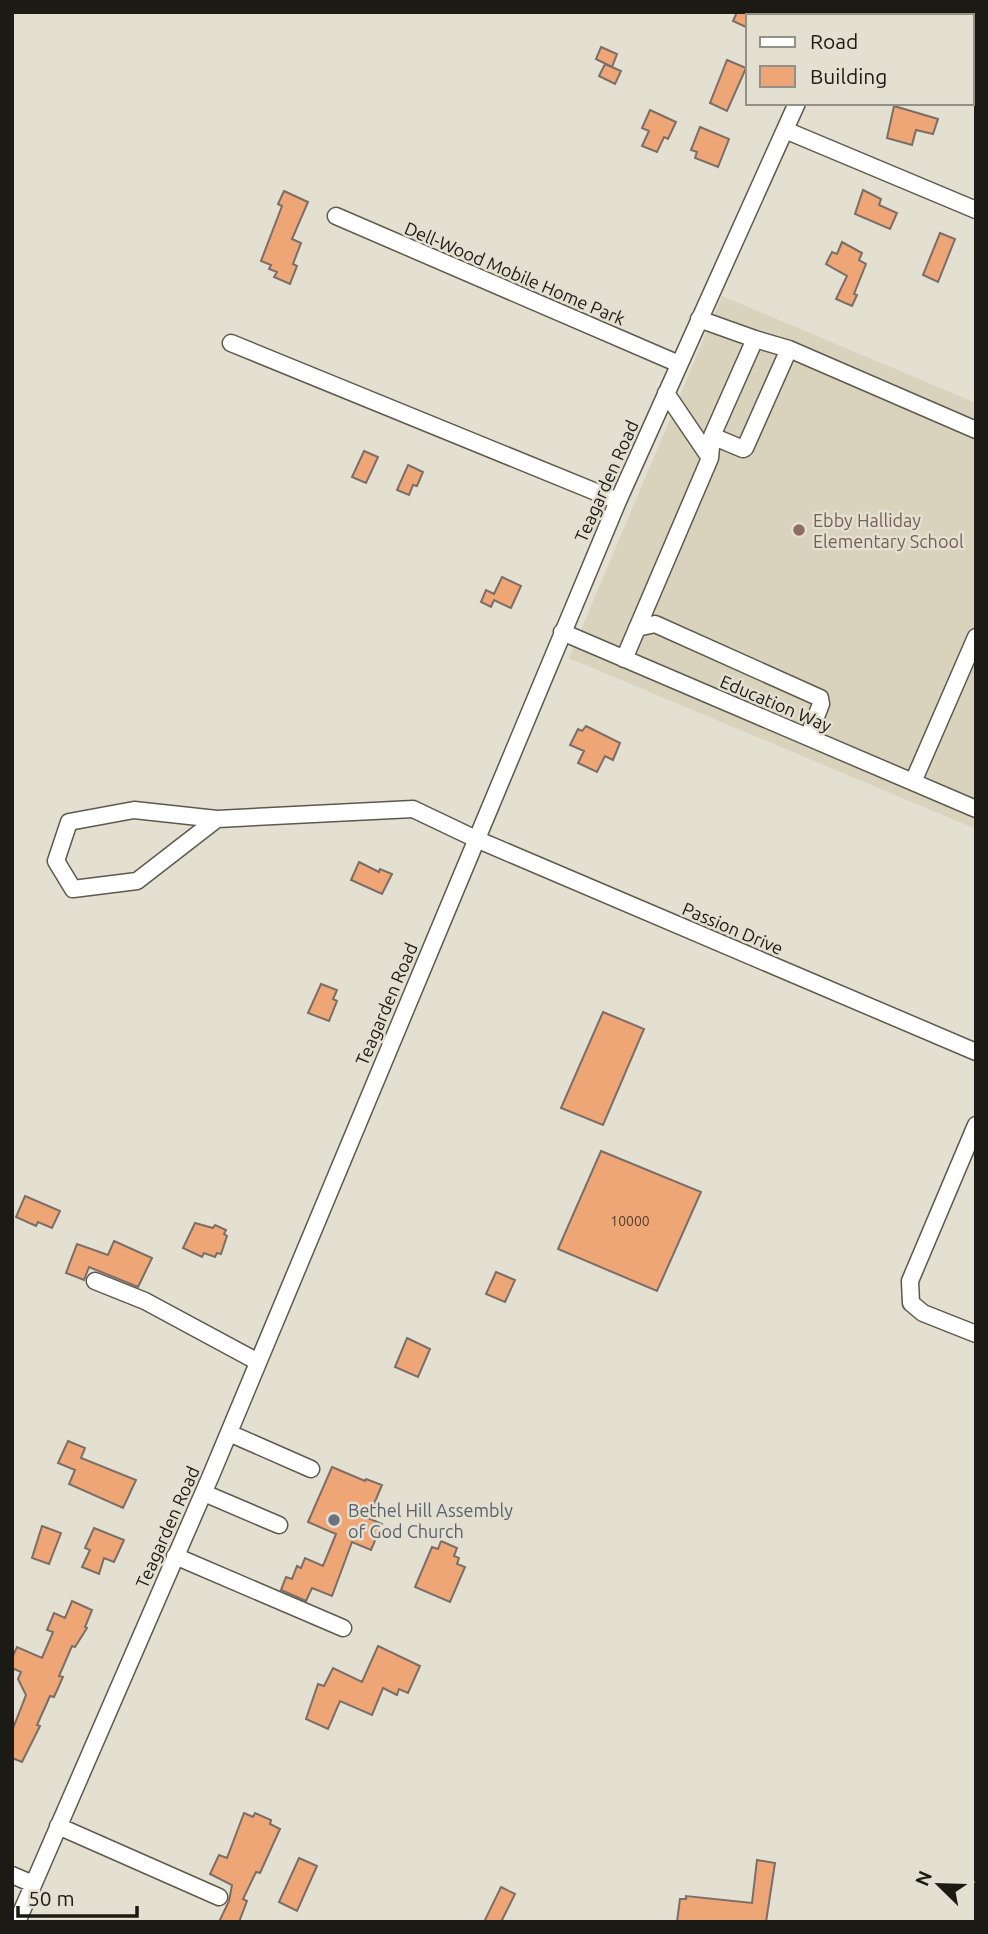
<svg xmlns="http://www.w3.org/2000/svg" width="988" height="1934" font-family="Ubuntu,sans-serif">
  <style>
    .built { fill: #d9d3bd }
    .building { fill: #efa677; stroke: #7b6e66; stroke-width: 2 }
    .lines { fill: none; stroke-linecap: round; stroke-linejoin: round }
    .minor-casing { stroke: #5d5a4d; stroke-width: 19 }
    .minor { stroke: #fff; stroke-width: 16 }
    .education-dot { fill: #8d6e63; stroke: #e3dfd1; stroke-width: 2.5 }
    .worship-dot { fill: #6b7280; stroke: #e3dfd1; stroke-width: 2.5 }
    .labels { text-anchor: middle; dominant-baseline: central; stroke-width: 5; stroke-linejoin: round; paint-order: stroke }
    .number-label { font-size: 14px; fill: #503d2e }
    .street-label { font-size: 18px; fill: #1b1a15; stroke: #e3dfd1 }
    .education-label { font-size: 18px; fill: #785e54; stroke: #e3dfd1; text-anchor: start }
    .worship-label { font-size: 18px; fill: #5b616d; stroke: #e3dfd1; text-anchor: start }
  </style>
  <rect width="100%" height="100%" fill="#e3dfd1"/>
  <path class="built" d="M722 296 976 403V829L569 658Z"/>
  <path class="building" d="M737 12H748V28L733 21Z
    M601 47 617 54 612 67 596 59Z
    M727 60 746 68 727 111 710 103Z
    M605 64 621 71 615 84 599 76Z
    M894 106 938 119 933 134 916 130 912 145 887 138Z
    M650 110 676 122 668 139 664 137 657 152 642 146 649 131 642 128Z
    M700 127 729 139 718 167 695 158 697 152 691 150Z
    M863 190 881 199 879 205 897 213 890 229 855 214Z
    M284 191 308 202 292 239 301 243 293 264 297 266 290 284 274 277 277 272 269 269 271 265 261 261 282 206 278 204Z
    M940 233 955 239 938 282 923 275Z
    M842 242 862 253 859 260 866 264 854 294 857 295 852 306 836 299 847 276 826 264 832 252 837 254Z
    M364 451 378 457 366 483 352 477Z
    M408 465 423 472 417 486 413 485 409 495 397 490Z
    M502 577 521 586 511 608 494 600 491 607 481 602 486 590 494 594Z
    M586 726 620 743 613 760 605 756 597 772 578 763 584 751 570 745 578 729 582 731Z
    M359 862 379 872 380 869 392 874 382 894 351 880Z
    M321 984 337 990 333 999 337 1001 329 1021 308 1013Z
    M603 1012 644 1029 603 1125 561 1108Z
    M601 1151 701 1192 657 1291 558 1249Z
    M25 1196 60 1211 52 1228 38 1222 36 1226 16 1217Z
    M195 1223 213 1228 215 1225 226 1230 224 1234 227 1236 221 1254 217 1253 215 1257 204 1253 202 1257 183 1248Z
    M114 1241 152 1258 138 1287 89 1267 84 1280 66 1273 77 1244 108 1255Z
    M496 1272 515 1280 505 1302 486 1294Z
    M407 1338 430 1349 418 1377 395 1367Z
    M68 1441 85 1448 81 1458 136 1480 123 1508 69 1484 75 1470 58 1463Z
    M332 1467 365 1481 366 1479 382 1485 368 1518 382 1524 371 1550 352 1542 332 1596 312 1588 306 1601 281 1590 286 1577 292 1579 297 1566 301 1568 305 1558 323 1566 336 1534 308 1522Z
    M42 1526 61 1533 49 1564 32 1558Z
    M94 1528 124 1540 114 1562 104 1558 99 1574 82 1567 90 1550 85 1548Z
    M441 1541 457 1548 454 1556 459 1558 457 1564 465 1567 450 1602 415 1587 432 1547 438 1549Z
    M72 1601 92 1610 85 1627 87 1628 75 1647 72 1646 59 1676 63 1677 54 1697 50 1696 37 1725 40 1726 22 1762 12 1758V1731L26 1695 18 1679 21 1672 12 1668V1658L17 1647 42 1658 53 1632 47 1630 54 1613 65 1618Z
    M378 1646 420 1666 408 1693 399 1689 397 1695 383 1688 372 1715 340 1701 328 1729 306 1719 318 1684 324 1686 333 1668 362 1682Z
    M244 1813 253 1817 255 1813 271 1820 270 1824 280 1829 260 1873 256 1872 243 1899 247 1901 239 1922H219L229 1901 232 1885 210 1874 219 1855 227 1858Z
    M299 1858 317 1866 297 1911 279 1902Z
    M757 1860 775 1863 766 1922H677L680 1899H686V1896L752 1903Z
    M501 1887 515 1894 501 1922H484Z"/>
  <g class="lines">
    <defs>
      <path id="minor" d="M837 16 838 12
        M785 130 976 210
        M336 216 679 364
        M699 319 755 339 789 349 976 430
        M231 343 618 501
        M666 393 710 458
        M712 436 743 449 745 448 789 349
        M637 628 655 624 820 698 821 704 808 737
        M562 632 976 809
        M624 659 710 458 712 436 755 339
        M913 782 976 637
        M217 819 137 881 73 889 56 861 69 822 134 810 217 819 413 809 476 839 976 1052
        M976 1125 910 1281 911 1303 923 1313 976 1334
        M95 1281 145 1301 258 1362
        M229 1433 311 1469
        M204 1493 279 1525
        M175 1556 343 1628
        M58 1826 219 1897
        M12 1875 33 1884
        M17 1922 212 1473 618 501 797 103"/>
    </defs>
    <use href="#minor" class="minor-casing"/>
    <use href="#minor" class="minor"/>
  </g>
  <circle class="education-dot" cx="799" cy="530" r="7"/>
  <circle class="worship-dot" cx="334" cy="1520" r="7"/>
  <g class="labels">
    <g class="number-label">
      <text x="630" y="1221">10000</text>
    </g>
    <g class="street-label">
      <text transform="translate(515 273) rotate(23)">Dell-Wood Mobile Home Park</text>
      <text transform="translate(606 481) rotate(-66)">Teagarden Road</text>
      <text transform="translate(776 703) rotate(23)">Education Way</text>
      <text transform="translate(733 928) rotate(23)">Passion Drive</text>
      <text transform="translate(386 1004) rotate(-67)">Teagarden Road</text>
      <text transform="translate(167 1527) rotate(-66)">Teagarden Road</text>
    </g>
    <g class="education-label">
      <text x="813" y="520">Ebby Halliday<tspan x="813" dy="21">Elementary School</tspan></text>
    </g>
    <g class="worship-label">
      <text x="348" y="1510">Bethel Hill Assembly<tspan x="348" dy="21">of God Church</tspan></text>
    </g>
  </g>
  <rect width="988" height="1934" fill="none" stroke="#1b1a15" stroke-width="28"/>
  <rect x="746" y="14" width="228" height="91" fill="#e3dfd1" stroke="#939086" stroke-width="2"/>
  <rect x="760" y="37" width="35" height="10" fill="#ffffff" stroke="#939086" stroke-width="2"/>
  <text x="810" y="49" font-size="21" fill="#1b1a15">Road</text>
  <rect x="760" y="66" width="35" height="21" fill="#efa677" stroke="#939086" stroke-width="2"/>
  <text x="810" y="84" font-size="21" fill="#1b1a15">Building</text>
  <g transform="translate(939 1885) rotate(293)" stroke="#e3dfd1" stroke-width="5" paint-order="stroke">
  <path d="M0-5L12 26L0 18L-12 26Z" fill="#1b1a15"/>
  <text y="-10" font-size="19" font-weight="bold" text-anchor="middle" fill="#1b1a15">N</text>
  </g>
  <path d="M18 1906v10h119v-10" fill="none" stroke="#1b1a15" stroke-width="3.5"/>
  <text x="28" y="1906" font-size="21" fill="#1b1a15" stroke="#e3dfd1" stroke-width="5" paint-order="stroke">50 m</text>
</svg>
